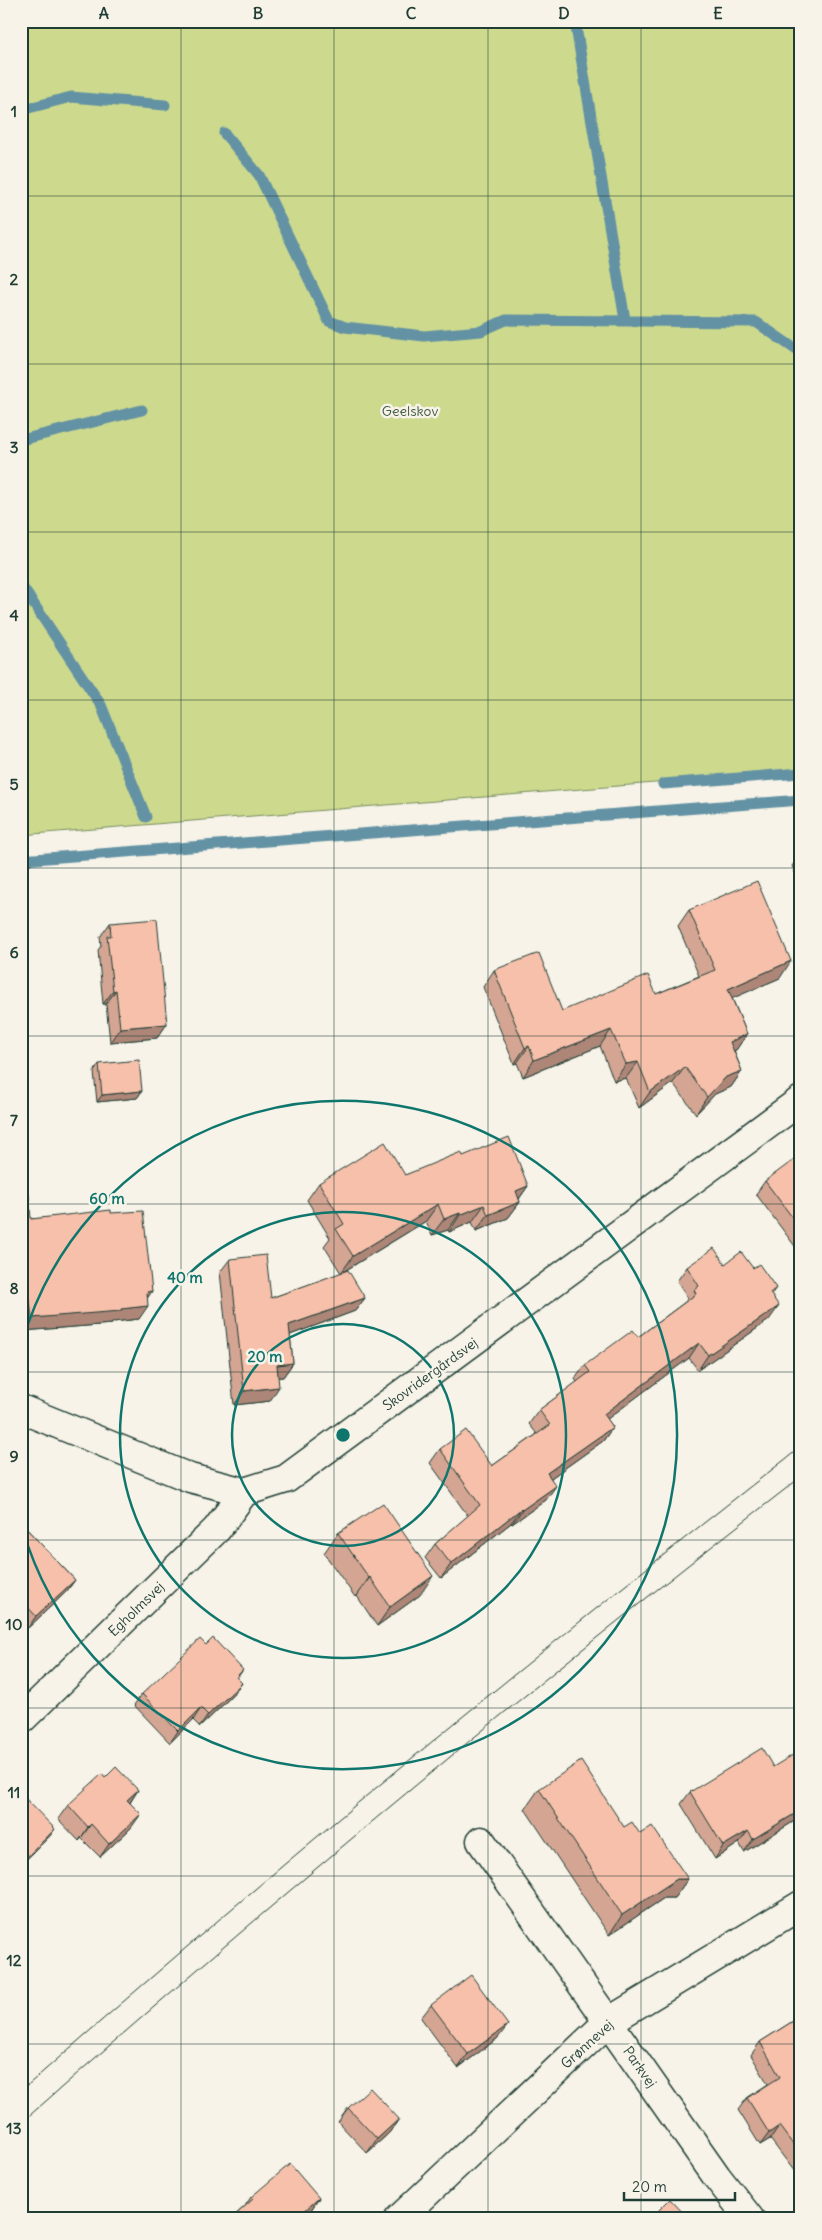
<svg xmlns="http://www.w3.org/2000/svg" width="822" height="2240" font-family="Delius,sans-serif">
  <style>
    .green { fill: #cdda8d; stroke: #768c60 }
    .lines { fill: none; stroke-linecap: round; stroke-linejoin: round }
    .stream { stroke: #6392a4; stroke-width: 11 }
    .minor-casing { stroke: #1f3d34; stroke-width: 31 }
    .tertiary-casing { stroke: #1f3d34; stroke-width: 31 }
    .minor { stroke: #f7f3e8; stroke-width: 28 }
    .tertiary { stroke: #f7f3e8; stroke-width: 28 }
    .tram { stroke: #1f3d34; stroke-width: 1 }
    .wall { fill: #d4a593; stroke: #1f3d34 }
    .shaded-wall { fill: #ad8678; stroke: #1f3d34 }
    .building { fill: #f7c0ab; stroke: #1f3d34 }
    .grid { fill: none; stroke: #1f3d34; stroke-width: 1; stroke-opacity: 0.55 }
    .ring { fill: none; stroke: #0f766e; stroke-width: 2.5 }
    .labels { text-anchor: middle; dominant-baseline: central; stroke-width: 5; stroke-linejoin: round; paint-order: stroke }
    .park-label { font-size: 14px; fill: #425c46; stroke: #f7f3e8 }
    .street-label { font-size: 14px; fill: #1f3d34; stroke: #f7f3e8 }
    .centre { fill: #0f766e; stroke: #f7f3e8; stroke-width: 2.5 }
    .ring-label { font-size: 15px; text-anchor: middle; font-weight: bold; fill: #0f766e; stroke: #f7f3e8; stroke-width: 5; stroke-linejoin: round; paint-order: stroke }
    .neatline { fill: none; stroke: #1f3d34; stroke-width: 2 }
    .grid-label { font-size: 16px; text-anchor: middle; font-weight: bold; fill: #1f3d34 }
  </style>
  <rect width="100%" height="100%" fill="#f7f3e8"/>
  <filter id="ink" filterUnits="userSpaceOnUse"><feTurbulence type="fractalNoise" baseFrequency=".02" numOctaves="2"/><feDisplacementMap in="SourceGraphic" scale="10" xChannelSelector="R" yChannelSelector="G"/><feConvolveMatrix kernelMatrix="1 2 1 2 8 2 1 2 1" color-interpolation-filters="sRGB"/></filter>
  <g filter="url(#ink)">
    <path class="green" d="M21 21H801V771L21 835Z"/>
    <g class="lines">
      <path class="stream" d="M575 21 625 320
        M21 110 71 97 165 105
        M224 133 259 175 329 321 345 327 424 336 481 331 506 320 756 322 801 353
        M21 440 142 410
        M21 585 101 705 146 817
        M663 784 801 773
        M21 860 801 800"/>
      <defs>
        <path id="minor" d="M21 1409 190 1478 244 1492 286 1479 801 1100
          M21 1720 217 1529 244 1492
          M481 1841 717 2177 750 2219"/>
        <path id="tertiary" d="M399 2219 608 2022 801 1905"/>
      </defs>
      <use href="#minor" class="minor-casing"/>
      <use href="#tertiary" class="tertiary-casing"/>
      <use href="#minor" class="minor"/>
      <use href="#tertiary" class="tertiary"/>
      <path class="tram" d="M21 2091C274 1868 535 1654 801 1447
        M21 2123C274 1900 534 1683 801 1477"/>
    </g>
    <path class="wall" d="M801 854V888L792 866Z
      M689 910 780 978 732 998 747 1034 736 1050 734 1051 742 1071 731 1087 715 1094 696 1114 673 1083 639 1108 626 1078 614 1081 600 1046 523 1077 517 1063 514 1064 483 987 494 970 562 1011 656 994 699 976 678 926Z
      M110 923 167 1024 157 1038 110 1042 106 1004H103L98 950 101 946 100 937Z
      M99 1064 142 1091 137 1098 97 1102 94 1072Z
      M463 1156 528 1186 519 1199 520 1202 508 1218 476 1231 472 1222 449 1232 448 1230 432 1235 426 1221 343 1272 365 1298 355 1311 290 1335 293 1363 283 1377H278L270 1401 234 1405 220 1272 230 1259 271 1298 341 1273 324 1246 330 1238 307 1200 319 1183 405 1175Z
      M801 1166V1252L800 1253 756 1194 765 1181Z
      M21 1196 31 1219 111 1213 152 1291 147 1298 139 1319 113 1322 112 1324 22 1331 21 1318Z
      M725 1264 753 1268 776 1288 771 1295 769 1320 698 1370 689 1358 607 1419 613 1427 603 1441 551 1478 546 1500 512 1524 511 1523 441 1578 425 1558 435 1544 468 1516 430 1463 440 1449 492 1466 537 1434 529 1424 539 1410 577 1382 575 1379 585 1365 638 1337 685 1302 688 1298 677 1281 687 1267Z
      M21 1523 75 1580 66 1592 28 1628 21 1621Z
      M338 1533 420 1595 377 1626 357 1596 355 1597 324 1553Z
      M206 1645 243 1670 237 1678 242 1683 233 1695 200 1727 193 1720 170 1743 134 1705 142 1694Z
      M105 1778 138 1790 130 1803 131 1828 100 1857 81 1838 79 1841 58 1819 68 1805Z
      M539 1789 640 1834 688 1879 674 1898H664L609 1935 525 1809Z
      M690 1792 801 1817 744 1852 739 1843 715 1859 681 1804Z
      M431 2005 498 2038 458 2068 421 2018Z
      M801 2016V2180L770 2139 760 2145 738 2110 747 2098 768 2084 751 2055 760 2042Z
      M348 2108 399 2119 389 2133 367 2153 338 2122Z
      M251 2197 319 2198 311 2210 300 2219H231L245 2206Z"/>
    <path class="shaded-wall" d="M791 961 780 978 717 1005 728 989Z
      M116 990 106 1004H103L113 991Z
      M167 1024 157 1038 110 1042 120 1028Z
      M611 1030 600 1046 523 1077 534 1060Z
      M747 1034 736 1050 718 1058 730 1042Z
      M529 1046 517 1063 514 1064 525 1048Z
      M638 1062 626 1078 614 1081 626 1064Z
      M685 1067 673 1083 639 1108 650 1092Z
      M742 1071 731 1087 715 1094 696 1114 707 1097 726 1077Z
      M142 1091 137 1098 97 1102 102 1095Z
      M528 1186 516 1203V1191Z
      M520 1202 508 1218 476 1231 488 1215Z
      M438 1204 426 1221 341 1273 353 1256Z
      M484 1205 472 1222 449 1232 460 1215Z
      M460 1213 448 1230 432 1235 444 1219Z
      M152 1291 143 1305 147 1292Z
      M29 1293 21 1305V1294Z
      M365 1298 355 1311 279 1339 289 1325Z
      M148 1306 139 1319 113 1322 112 1324 22 1331 32 1318Z
      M779 1306 769 1320 698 1370 708 1355Z
      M699 1343 689 1358 594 1429 604 1414Z
      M293 1363 283 1377 267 1378 277 1365Z
      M279 1387 270 1401 234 1405 244 1391Z
      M613 1427 603 1441 537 1488 547 1473Z
      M556 1486 546 1500 512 1524 522 1510Z
      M521 1509 511 1523 441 1578 451 1564Z
      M433 1576 420 1595 377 1626 390 1607Z
      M370 1577 357 1596 355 1597 369 1578Z
      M75 1580 66 1592 28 1628 36 1616Z
      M242 1683 233 1695 200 1727 208 1715Z
      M201 1708 193 1720 170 1743 178 1731Z
      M138 1790 129 1804 127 1800Z
      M801 1810V1817L744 1852 753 1839Z
      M141 1814 131 1828 100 1857 109 1844Z
      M91 1824 81 1838 79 1841 88 1827Z
      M55 1829 50 1836 21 1865V1863Z
      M748 1831 739 1843 715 1859 723 1846Z
      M677 1879H688L674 1898H664L609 1935 622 1915Z
      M508 2025 498 2038 458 2068 468 2054Z
      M399 2119 389 2133 367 2153 377 2139Z
      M779 2126 770 2139 760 2145 769 2133Z
      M319 2198 311 2210 300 2219H295Z"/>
    <path class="building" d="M757 881 791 961 728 989 747 1034 730 1042 742 1071 726 1077 707 1097 685 1067 650 1092 638 1062 626 1064 611 1030 534 1060 529 1046 525 1048 494 970 539 953 562 1011 648 975 656 994 715 970 689 910Z
      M157 919 167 1024 120 1028 116 990 113 991 107 936H111L110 923Z
      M139 1060 142 1091 102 1095 99 1064Z
      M509 1137 528 1186 516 1191 520 1202 488 1215 484 1205 460 1215V1213L444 1219 438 1204 353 1256 336 1229 344 1224 319 1183 385 1142 405 1175 461 1152 463 1156Z
      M795 1159 801 1166V1229L765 1181Z
      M29 1195 31 1219 111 1210V1213L143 1211 152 1291 147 1292 148 1306 121 1309V1311L32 1318 29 1293 21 1294V1196Z
      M714 1248 725 1264 741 1252 753 1268 759 1264 776 1288 770 1293 779 1306 708 1355 699 1343 604 1414 613 1427 547 1473 556 1486 522 1510 521 1509 451 1564 435 1544 480 1505 440 1449 466 1430 492 1466 550 1425 539 1410 590 1372 585 1365 633 1330 638 1337 696 1294 694 1290 699 1286 687 1267Z
      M266 1255 271 1298 348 1270 365 1298 289 1325 293 1363 277 1365 279 1387 244 1391 230 1259Z
      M383 1503 433 1576 390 1607 370 1577 369 1578 338 1533Z
      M21 1523 75 1580 36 1616 21 1600Z
      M213 1638 243 1670 236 1677 242 1683 208 1715 201 1708 178 1731 142 1694 200 1639 206 1645Z
      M762 1748 773 1767 801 1750V1810L753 1839 748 1831 723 1846 690 1792Z
      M581 1761 624 1827 632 1822 640 1834 652 1826 688 1879H677L622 1915 539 1789Z
      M116 1767 138 1790 127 1800 141 1814 109 1844 91 1824 88 1827 68 1805 102 1774 105 1778Z
      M21 1795H22L55 1829 21 1863Z
      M471 1975 508 2025 468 2054 431 2005Z
      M801 2016V2155L779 2126 769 2133 747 2098 780 2077 760 2042Z
      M370 2088 399 2119 377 2139 348 2108Z
      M290 2164 319 2198 295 2219H231L253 2199 251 2197Z
      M670 2199 689 2219H650Z"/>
  </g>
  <path class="grid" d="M181 21V2219M334 21V2219M488 21V2219M641 21V2219M21 196H801M21 364H801M21 532H801M21 700H801M21 868H801M21 1036H801M21 1204H801M21 1372H801M21 1540H801M21 1708H801M21 1876H801M21 2044H801"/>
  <g class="ring">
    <circle cx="343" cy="1435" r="111"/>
    <circle cx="343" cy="1435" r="223"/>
    <path d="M22 1343A334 334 0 1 1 22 1527"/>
  </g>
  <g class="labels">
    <g class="park-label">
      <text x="410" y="411">Geelskov</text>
    </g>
    <g class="street-label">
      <text transform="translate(430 1374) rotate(-36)">Skovridergårdsvej</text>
      <text transform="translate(136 1609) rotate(-44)">Egholmsvej</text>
      <text transform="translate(587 2044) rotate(-42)">Grønnevej</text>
      <text transform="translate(640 2067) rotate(55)">Parkvej</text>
    </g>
  </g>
  <circle cx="343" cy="1435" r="8" class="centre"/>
  <g class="ring-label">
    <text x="107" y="1204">60 m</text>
    <text x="185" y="1283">40 m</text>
    <text x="265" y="1362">20 m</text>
  </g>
  <rect width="822" height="2240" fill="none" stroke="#f7f3e8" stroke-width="55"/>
  <path d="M624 2192v8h111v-8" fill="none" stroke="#1f3d34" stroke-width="2.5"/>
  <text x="632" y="2192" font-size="15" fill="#1f3d34" stroke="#f7f3e8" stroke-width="4" paint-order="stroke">20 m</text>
  <rect x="28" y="28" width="766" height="2184" class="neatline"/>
  <g class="grid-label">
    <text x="104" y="19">A</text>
    <text x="258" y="19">B</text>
    <text x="411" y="19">C</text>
    <text x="564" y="19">D</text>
    <text x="718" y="19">E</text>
    <text x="14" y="117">1</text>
    <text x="14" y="285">2</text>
    <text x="14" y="453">3</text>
    <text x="14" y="621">4</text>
    <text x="14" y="790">5</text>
    <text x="14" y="958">6</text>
    <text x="14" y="1126">7</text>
    <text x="14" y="1294">8</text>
    <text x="14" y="1462">9</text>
    <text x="14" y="1630">10</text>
    <text x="14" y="1798">11</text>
    <text x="14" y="1966">12</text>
    <text x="14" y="2134">13</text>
  </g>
</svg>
